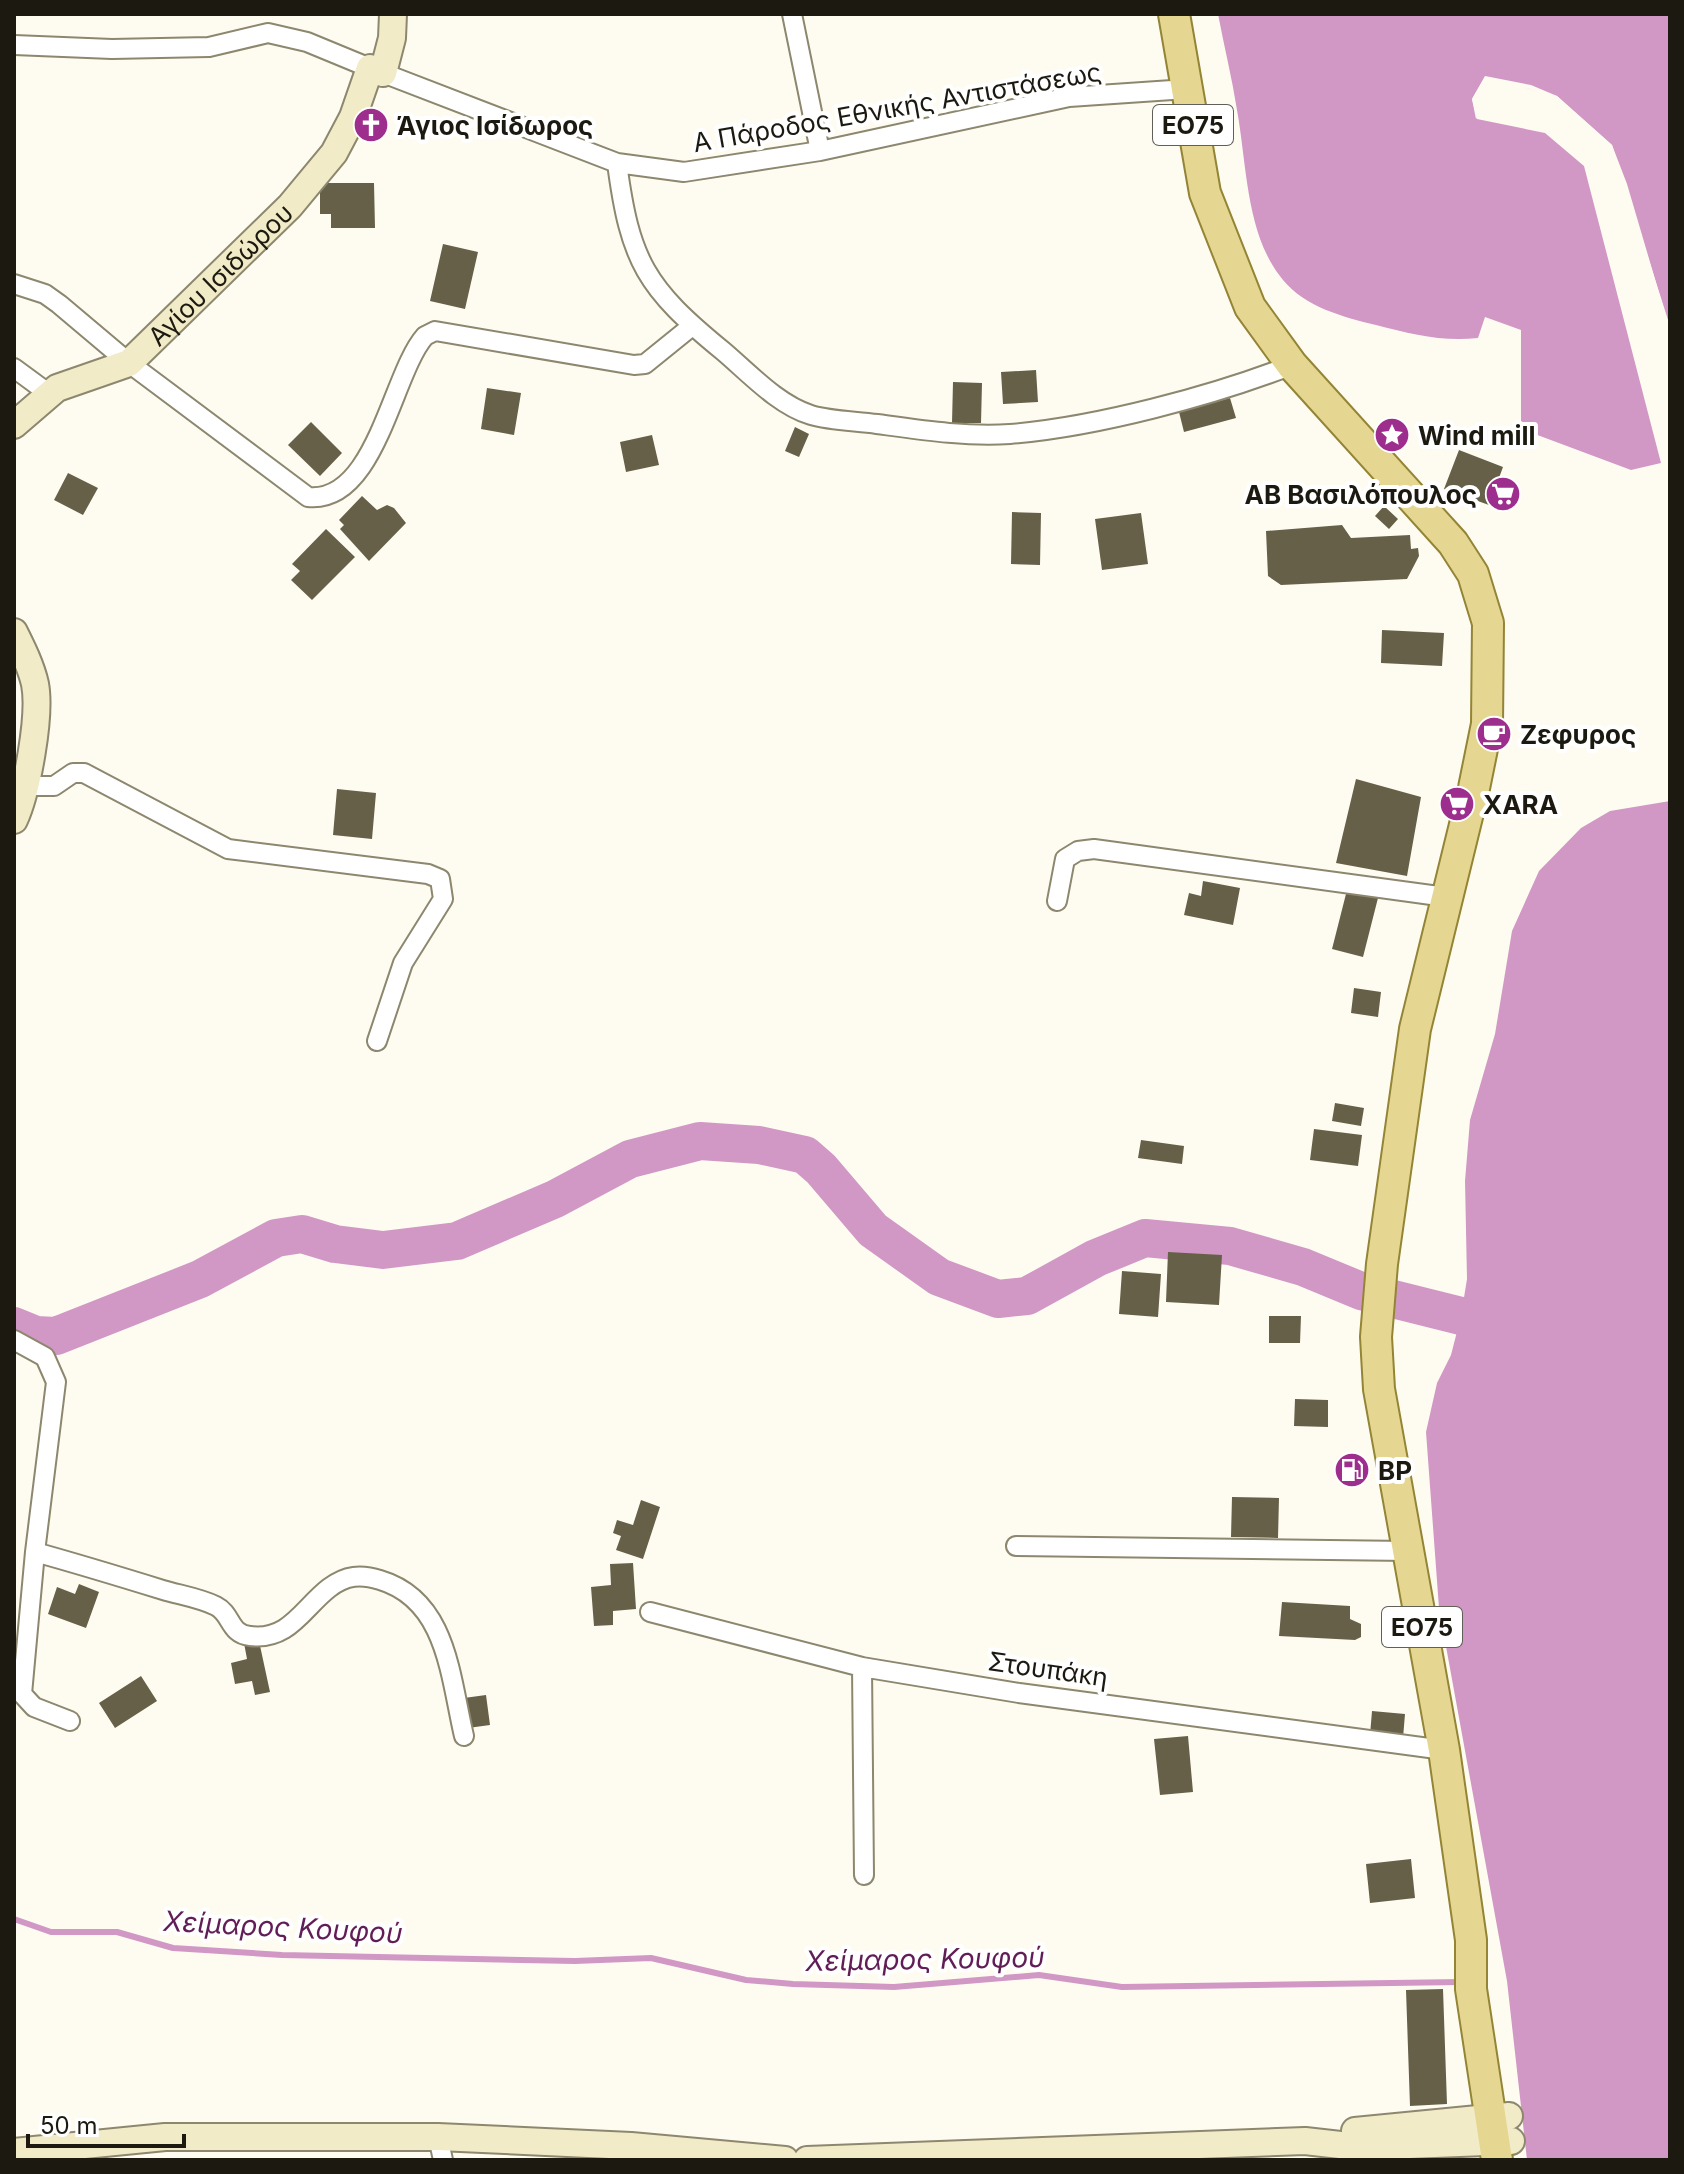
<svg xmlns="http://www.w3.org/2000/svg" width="1684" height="2174" font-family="Inter,sans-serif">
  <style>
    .water { fill: #d198c5 }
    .pier { fill: #fefcf1 }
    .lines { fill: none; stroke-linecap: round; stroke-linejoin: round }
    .stream { stroke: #d198c5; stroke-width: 6 }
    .river { stroke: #d198c5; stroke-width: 38 }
    .building { fill: #656047 }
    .street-casing { stroke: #8c876e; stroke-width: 22 }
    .secondary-casing { stroke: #8c876e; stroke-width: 30 }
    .primary-casing { stroke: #948435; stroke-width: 34 }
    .street { stroke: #fff; stroke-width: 18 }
    .secondary { stroke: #f2ebc8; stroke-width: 26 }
    .primary { stroke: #e5d792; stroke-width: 30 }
    .labels { text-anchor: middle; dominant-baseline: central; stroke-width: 8; stroke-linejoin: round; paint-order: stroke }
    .shield { fill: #fff; stroke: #605f58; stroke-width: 2 }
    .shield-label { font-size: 24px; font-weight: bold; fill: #1c1a10 }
    .street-label { font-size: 26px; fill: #1c1a10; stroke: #fff }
    .poi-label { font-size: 26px; font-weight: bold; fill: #1c1a10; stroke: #fff; text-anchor: start }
    .water-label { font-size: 28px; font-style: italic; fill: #601d56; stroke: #fff }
  </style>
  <rect width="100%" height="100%" fill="#fefcf1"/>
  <path class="water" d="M1218 14H1670V326L1612 145 1557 96 1485 77 1472 99 1477 119 1545 133 1584 166 1661 463 1631 470 1521 429V330L1485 317 1478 338C1442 342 1411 334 1376 325 1343 317 1305 307 1283 280 1246 236 1247 165 1237 110 1232 78 1224 46 1218 14Z
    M1670 801V2160H1527L1507 1981 1439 1608 1426 1432 1437 1383 1451 1355 1461 1316 1467 1279 1465 1181 1470 1120 1495 1034 1512 931 1539 871 1581 828 1610 811Z"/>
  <path class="pier" d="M1485 76 1531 85 1557 96 1612 145 1627 184 1670 330 1659 313 1623 185 1608 148 1555 100 1530 89 1487 81 1476 100 1479 114 1476 119 1472 99Z"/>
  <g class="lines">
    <path class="stream" d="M14 1919 51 1932H117L173 1948 282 1955 575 1961 651 1958 746 1980 793 1984 894 1987 1039 1975 1122 1987 1461 1982"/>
    <path class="river" d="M14 1326 36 1335 56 1336 200 1279 276 1238 302 1234 335 1244 383 1250 457 1241 555 1199 630 1159 700 1141 759 1145 805 1155 821 1169 873 1230 939 1277 998 1299 1027 1296 1096 1258 1145 1238 1230 1246 1303 1267 1361 1291 1461 1316"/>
  </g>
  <path class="building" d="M320 183H374L375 228H331V214H320Z
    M443 244 478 252 465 309 430 301Z
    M1036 370 1038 402 1003 404 1001 372Z
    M953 382 982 383 981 423H952Z
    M487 388 521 393 514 435 481 429Z
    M1230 398 1236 418 1184 432 1179 412Z
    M311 422 342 453 320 476 288 445Z
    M795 427 809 434 799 457 785 451Z
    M652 435 659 465 626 472 620 442Z
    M1459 450 1503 467 1489 505 1444 489Z
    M68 473 98 488 83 515 54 500Z
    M362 496 377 510 387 505 394 508 406 523 369 561 340 529 344 525 339 520Z
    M1384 506 1398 519 1389 529 1375 516Z
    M1012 512 1041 513 1040 565 1011 564Z
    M1141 513 1148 564 1102 570 1095 519Z
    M1342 525 1351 538 1410 535 1411 549 1418 548 1419 556 1407 579 1281 585 1268 576 1266 531Z
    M326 529 355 557 312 600 291 580 300 571 292 564Z
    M1382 630 1444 633 1442 666 1381 663Z
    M1356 779 1421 797 1407 876 1336 863Z
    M337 789 376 793 372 839 333 835Z
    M1203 881 1240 888 1233 925 1184 915 1189 893 1201 896Z
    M1347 890 1378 898 1363 957 1332 949Z
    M1354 988 1381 992 1378 1017 1351 1013Z
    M1335 1103 1364 1108 1361 1126 1332 1121Z
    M1314 1129 1362 1135 1358 1166 1310 1160Z
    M1141 1140 1184 1146 1182 1164 1138 1158Z
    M1168 1252 1222 1255 1219 1305 1166 1302Z
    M1122 1271 1161 1274 1158 1317 1119 1314Z
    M1269 1316H1301L1300 1343H1269Z
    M1295 1399 1328 1400V1427L1294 1426Z
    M1360 1460 1361 1476 1343 1478 1342 1461Z
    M1232 1497 1279 1498 1278 1538 1231 1537Z
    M641 1500 660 1507 643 1559 616 1550 621 1536 613 1533 617 1520 633 1525Z
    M633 1563 636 1609 613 1611V1625L594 1626 591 1587 611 1585 610 1564Z
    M79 1584 99 1592 86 1628 48 1614 57 1587 75 1594Z
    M1282 1602 1350 1606V1619L1361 1624V1637L1355 1640 1279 1636Z
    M259 1641 270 1692 255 1695 252 1681 235 1684 231 1663 247 1659 244 1643Z
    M141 1676 157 1701 115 1728 99 1703Z
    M486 1695 490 1725 468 1728 464 1698Z
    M1372 1711 1405 1714 1403 1738 1370 1735Z
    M1188 1736 1193 1792 1160 1795 1154 1739Z
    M1411 1859 1415 1898 1370 1903 1366 1864Z
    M1443 1989 1447 2104 1410 2106 1406 1990Z"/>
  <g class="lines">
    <defs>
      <path id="street" d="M792 14 820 151
        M14 45 112 49 209 47 268 33 307 42 370 68
        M383 73 617 163C630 262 646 288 723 351 749 373 778 405 811 415 831 421 856 421 877 424 921 430 966 437 1010 434 1096 427 1212 396 1292 365
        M617 163 684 172 820 151 1069 97 1187 89
        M14 284 45 294 59 304 129 363 308 497C376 504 392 373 425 336L435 331 634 365 645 364 692 326
        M14 368 48 393
        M26 786H54L73 773H84L228 849 428 874 440 879 443 899 403 963 377 1041
        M1057 901 1065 859 1078 851 1094 849 1446 897
        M14 1340 45 1357 56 1382 35 1552C78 1564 121 1577 163 1590 180 1595 200 1598 216 1606 232 1614 229 1634 250 1636 289 1641 303 1608 329 1588 346 1575 361 1574 380 1580 447 1600 450 1676 464 1736
        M1016 1546 1408 1551
        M35 1552 22 1694 34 1707 70 1721
        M650 1612 862 1667 1019 1693 1444 1750
        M862 1667 864 1875
        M438 2137 443 2160"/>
      <g id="secondary">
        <path id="s1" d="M14 425 57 388 129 363 290 206 334 153 353 117 370 68 383 73 392 38 393 14"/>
        <path d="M14 632C22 648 31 666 35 684 41 715 27 792 14 820"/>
        <path d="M1355 2131 1509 2116"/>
        <path d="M14 2152 165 2137H438L631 2146 785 2160"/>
        <path d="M807 2160 1305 2141 1358 2147 1511 2141"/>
      </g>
      <path id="primary" d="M1174 14 1205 193 1250 307 1292 365 1453 543 1473 574 1488 623 1487 724 1474 788 1415 1029 1382 1264 1376 1337 1379 1389 1444 1750 1471 1940V1989L1497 2160"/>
    </defs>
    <use href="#street" class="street-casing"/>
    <use href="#secondary" class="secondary-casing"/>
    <use href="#primary" class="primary-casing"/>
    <use href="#street" class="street"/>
    <use href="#secondary" class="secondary"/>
    <use href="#primary" class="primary"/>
  </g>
  <defs>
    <symbol id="church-disc" viewBox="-11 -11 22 22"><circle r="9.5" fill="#9d2e8d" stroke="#fff"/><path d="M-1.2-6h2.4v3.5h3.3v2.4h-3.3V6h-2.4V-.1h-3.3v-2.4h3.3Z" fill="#fff"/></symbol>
    <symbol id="sight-disc" viewBox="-11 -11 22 22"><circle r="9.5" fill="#9d2e8d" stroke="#fff"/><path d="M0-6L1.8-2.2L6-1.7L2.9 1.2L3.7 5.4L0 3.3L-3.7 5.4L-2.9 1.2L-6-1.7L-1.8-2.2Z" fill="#fff"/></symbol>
    <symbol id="supermarket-disc" viewBox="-11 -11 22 22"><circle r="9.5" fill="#9d2e8d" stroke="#fff"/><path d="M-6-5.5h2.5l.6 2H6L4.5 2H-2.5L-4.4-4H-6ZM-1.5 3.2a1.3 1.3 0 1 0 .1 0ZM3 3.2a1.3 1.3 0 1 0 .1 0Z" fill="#fff"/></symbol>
    <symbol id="cafe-disc" viewBox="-11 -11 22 22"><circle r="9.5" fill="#9d2e8d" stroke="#fff"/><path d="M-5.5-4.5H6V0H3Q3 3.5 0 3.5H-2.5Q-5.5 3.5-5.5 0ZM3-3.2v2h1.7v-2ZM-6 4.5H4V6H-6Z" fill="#fff"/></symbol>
    <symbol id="fuel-disc" viewBox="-11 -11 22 22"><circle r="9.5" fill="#9d2e8d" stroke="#fff"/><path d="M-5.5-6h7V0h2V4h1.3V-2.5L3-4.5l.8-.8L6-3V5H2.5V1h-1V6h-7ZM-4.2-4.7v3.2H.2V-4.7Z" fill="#fff"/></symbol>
  </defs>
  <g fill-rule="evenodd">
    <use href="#church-disc" x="351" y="105" width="40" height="40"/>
    <use href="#sight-disc" x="1372" y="415" width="40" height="40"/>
    <use href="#supermarket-disc" x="1483" y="474" width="40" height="40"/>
    <use href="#cafe-disc" x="1474" y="714" width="40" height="40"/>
    <use href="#supermarket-disc" x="1437" y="784" width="40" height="40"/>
    <use href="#fuel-disc" x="1332" y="1450" width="40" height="40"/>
  </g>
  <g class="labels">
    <g class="shield">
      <rect x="1153" y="105" width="80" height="40" rx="6"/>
      <rect x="1382" y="1607" width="80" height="40" rx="6"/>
    </g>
    <g class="shield-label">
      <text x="1193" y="125">ΕΟ75</text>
      <text x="1422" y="1627">ΕΟ75</text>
    </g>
    <g class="street-label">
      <text transform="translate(897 107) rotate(-10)">Α Πάροδος Εθνικής Αντιστάσεως</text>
      <text stroke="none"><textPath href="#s1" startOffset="260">Αγίου Ισιδώρου</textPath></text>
      <text transform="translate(1048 1669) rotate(8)">Στουπάκη</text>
    </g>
    <g class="poi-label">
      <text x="397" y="125">Άγιος Ισίδωρος</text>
      <text x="1418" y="435">Wind mill</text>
      <text x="1477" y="494" text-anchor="end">ΑΒ Βασιλόπουλος</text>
      <text x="1520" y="734">Ζεφυρος</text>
      <text x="1483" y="804">XARA</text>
      <text x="1378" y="1470">BP</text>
    </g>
    <g class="water-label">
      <text transform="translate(283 1927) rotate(3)">Χείμαρος Κουφού</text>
      <text transform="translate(925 1959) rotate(-1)">Χείμαρος Κουφού</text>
    </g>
  </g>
  <rect width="1684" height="2174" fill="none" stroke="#1c1a10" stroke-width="32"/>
  <path d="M28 2134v12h156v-12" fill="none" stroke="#1c1a10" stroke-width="4"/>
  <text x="40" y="2134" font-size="24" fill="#1c1a10" stroke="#ffffff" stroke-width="6" paint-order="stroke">50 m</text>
</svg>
